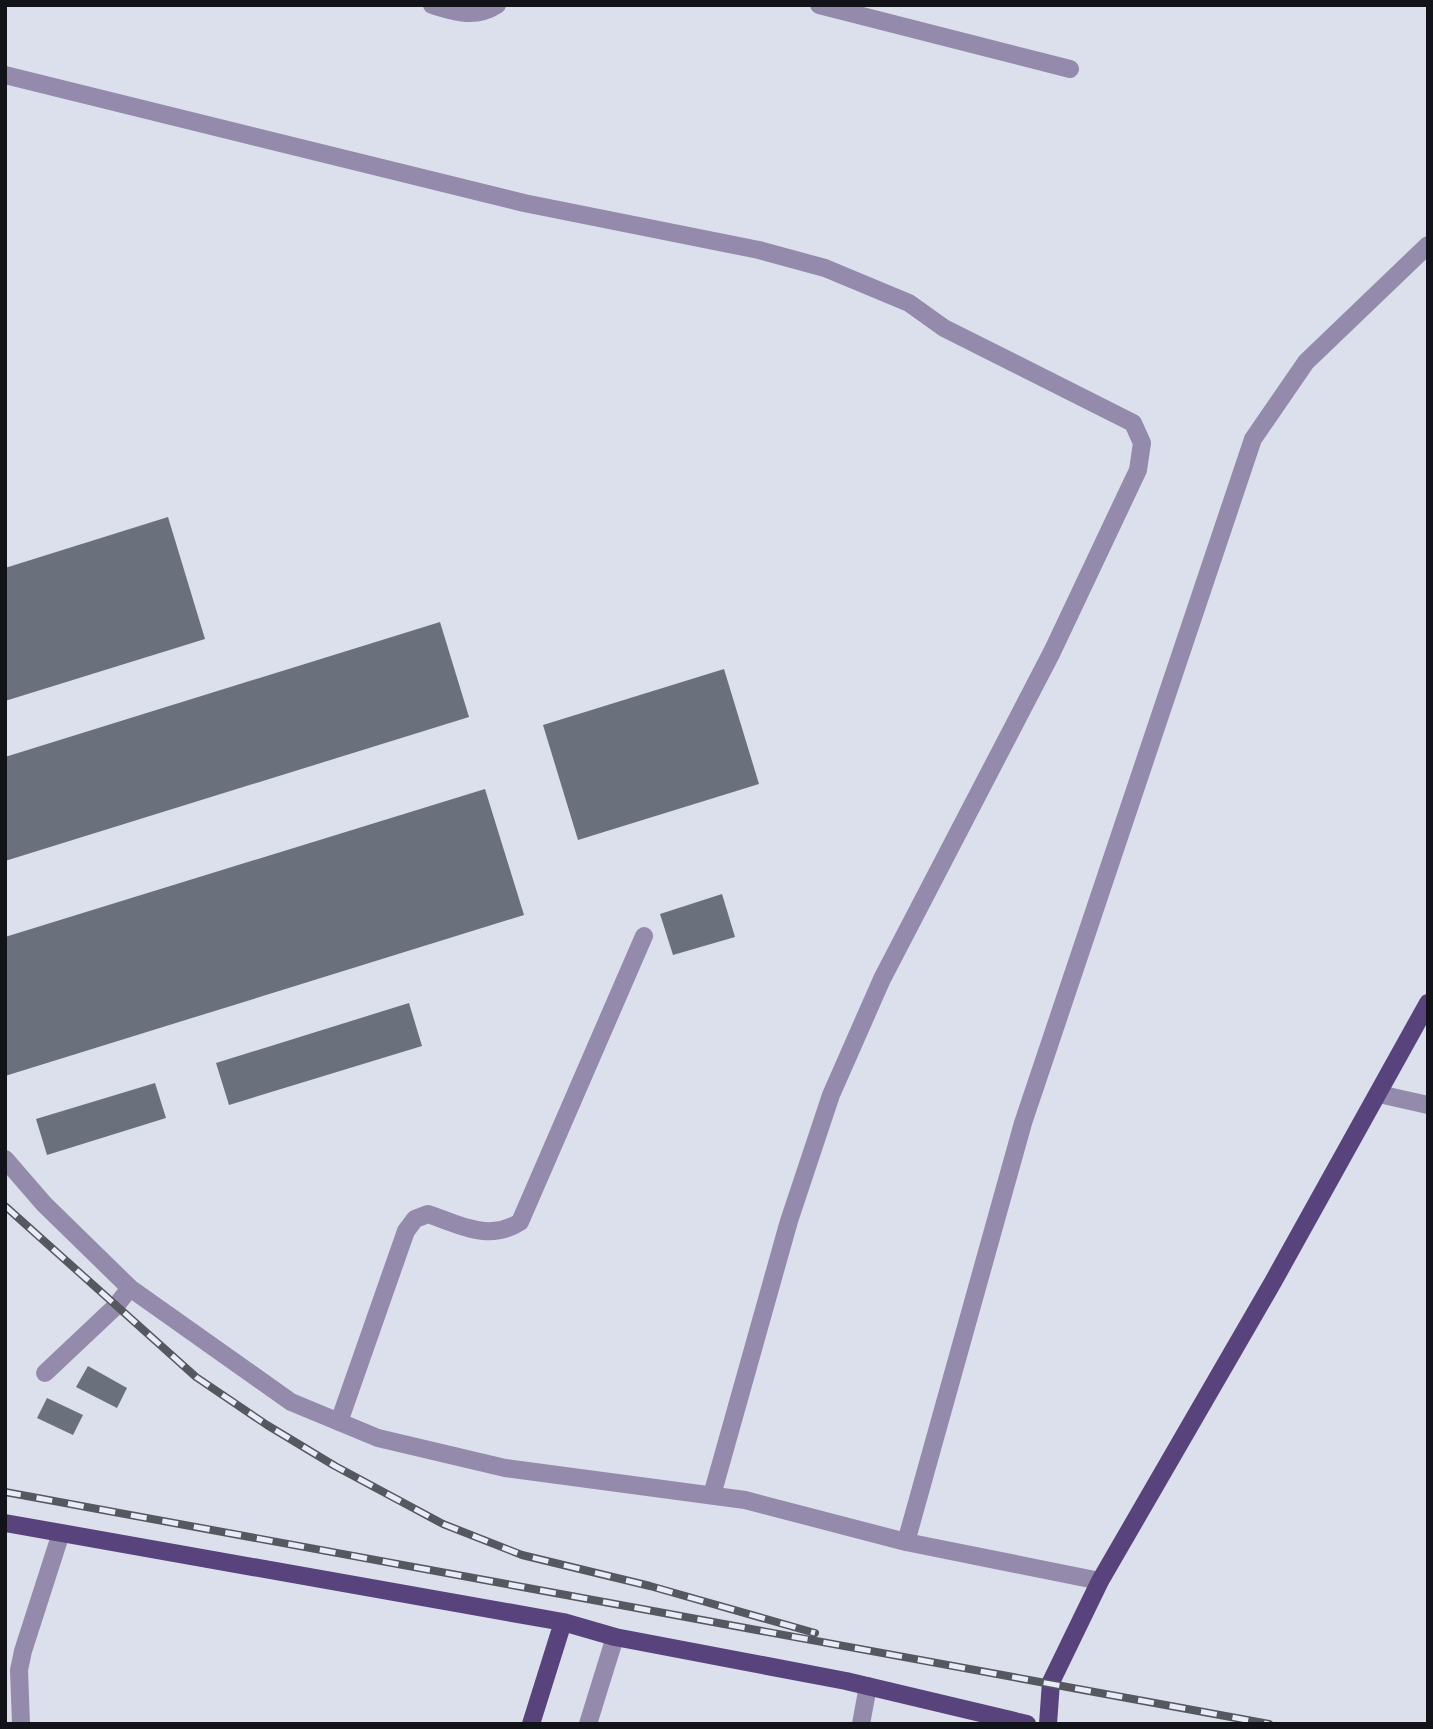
<svg xmlns="http://www.w3.org/2000/svg" width="1433" height="1729" font-family="Inter,sans-serif">
  <style>
    .building { fill: #6a717c }
    .lines { fill: none; stroke-linecap: round; stroke-linejoin: round }
    .minor { stroke: #948aab; stroke-width: 18 }
    .major { stroke: #58437c; stroke-width: 18 }
    .rail-casing { stroke: #565860; stroke-width: 8 }
    .rail { stroke: #eaecfa; stroke-width: 5; stroke-dasharray: 16; stroke-linecap: butt }
  </style>
  <rect width="100%" height="100%" fill="#dcdfec"/>
  <path class="building" d="M168 517 205 639 5 701V568Z
    M440 622 469 717 5 861V757Z
    M724 669 759 784 578 840 543 725Z
    M485 789 524 915 5 1076V937Z
    M722 894 735 937 673 955 660 914Z
    M409 1003 422 1046 229 1105 216 1063Z
    M155 1083 166 1118 47 1155 36 1119Z
    M88 1366 127 1388 117 1408 76 1387Z
    M47 1398 83 1415 73 1435 37 1418Z"/>
  <g class="lines">
    <path class="minor" d="M432 5C455 12 475 19 497 5
      M819 5 1070 69
      M5 75 524 203 759 250 825 268 909 303 944 328 1133 423 1142 443 1138 470 1052 652 882 979 831 1095 789 1221 712 1495
      M1379 1094 1428 1105
      M5 1159 44 1204 130 1288 291 1402 378 1438 505 1468 745 1500 906 1542 1100 1581
      M45 1373 115 1307 130 1288
      M339 1422 406 1231 415 1219 428 1214C460 1225 489 1242 520 1222L644 936
      M906 1542 1023 1123 1253 439 1306 362 1428 245
      M21 1724 19 1670 23 1651 61 1533
      M588 1724 615 1637
      M861 1724 868 1686"/>
    <path class="major" d="M5 1523 563 1622 615 1637 846 1681 1027 1724
      M531 1724 563 1622
      M1048 1724 1051 1682 1100 1581 1273 1282 1428 1003"/>
    <defs>
      <path id="rail" d="M5 1206 196 1377 267 1425 335 1466 443 1524 522 1555 650 1586 815 1633
        M5 1492 1269 1724"/>
    </defs>
    <use href="#rail" class="rail-casing"/>
    <use href="#rail" class="rail"/>
  </g>
  <rect width="1433" height="1729" fill="none" stroke="#121318" stroke-width="14"/>
</svg>
